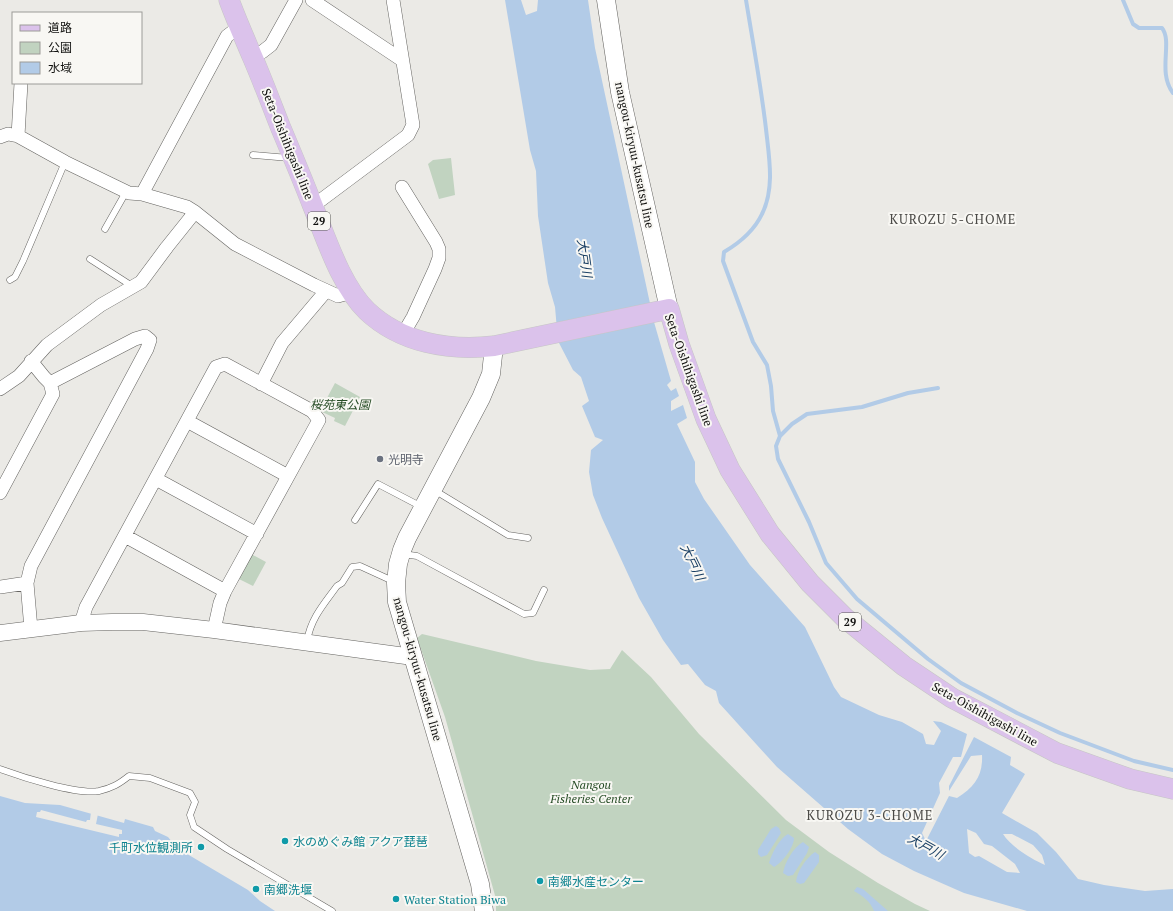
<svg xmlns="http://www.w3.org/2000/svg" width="1173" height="911" font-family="'PT Serif','Noto Sans JP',serif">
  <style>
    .green { fill: #c1d3c0 }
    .water { fill: #b2cbe7; fill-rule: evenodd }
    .pier { fill: #ebeae6 }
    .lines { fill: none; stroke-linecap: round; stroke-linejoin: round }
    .stream { stroke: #b2cbe7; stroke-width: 4 }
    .service-casing { stroke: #646360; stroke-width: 7 }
    .minor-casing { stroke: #646360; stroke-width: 14 }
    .tertiary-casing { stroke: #646360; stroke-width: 17 }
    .secondary-casing { stroke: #646360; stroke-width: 19 }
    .primary-casing { stroke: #c6c6c5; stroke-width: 21 }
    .service { stroke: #fff; stroke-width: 6 }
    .minor { stroke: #fff; stroke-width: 13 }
    .tertiary { stroke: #fff; stroke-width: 16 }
    .secondary { stroke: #fff; stroke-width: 18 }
    .primary { stroke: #dbc2eb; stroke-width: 20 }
    .worship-dot { fill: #6b7280; stroke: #f8f7f3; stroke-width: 1.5 }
    .culture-dot { fill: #0f9aa8; stroke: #f8f7f3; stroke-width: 1.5 }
    .labels { text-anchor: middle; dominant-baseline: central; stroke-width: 4; stroke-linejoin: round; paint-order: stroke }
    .shield { fill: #f8f7f3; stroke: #565653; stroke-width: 1 }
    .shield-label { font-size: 11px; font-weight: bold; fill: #11110f }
    .street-label { font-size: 12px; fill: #11110f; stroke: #f8f7f3 }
    .park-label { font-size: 12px; font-style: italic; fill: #274d26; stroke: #f8f7f3 }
    .worship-label { font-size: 12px; fill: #5b616d; stroke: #f8f7f3; text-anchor: start }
    .culture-label { font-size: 12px; fill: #0d838f; stroke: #f8f7f3; text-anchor: start }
    .neighbourhood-label { font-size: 13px; letter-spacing: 1px; fill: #4b4a47; stroke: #f8f7f3 }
    .water-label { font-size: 13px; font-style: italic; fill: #193f64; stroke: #f8f7f3 }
  </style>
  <rect width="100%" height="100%" fill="#ebeae6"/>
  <path class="green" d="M451 158 455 195 439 199 428 164 433 160Z
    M335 383 360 397 345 426 334 421 335 418 320 411Z
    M251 554 266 562 253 586 239 579Z
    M422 634 536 661 590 670 610 669 622 650 651 677 699 734 786 820 829 852 878 883 915 904 930 911H496V899L445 717 417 638Z"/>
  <path class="water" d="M505 0H521L526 15 537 11 538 0H588L595 48 654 322 671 381 667 385 671 391 676 388 679 396 671 401V411L683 405 687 418 677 424 695 462V482L704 499 750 565 805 627 834 687 841 697 879 715 902 722 923 734 926 744 934 745 941 731 933 721 941 722 967 734 961 757H953L939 783 940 793 922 833 926 841 949 796 957 798C975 787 983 775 982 755L971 756 949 791V786L974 737 1011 757 1010 765 1025 774 1002 813 1037 833 1056 852 1078 879 1104 885 1145 891 1173 889V911H1027L964 893 914 871 882 854 848 829 777 767 719 703 716 691 705 685 688 664 681 665 663 640 639 598 602 518 593 495 589 472 591 450 603 440 595 437 582 406 589 401 581 377 573 370 558 341 555 307 548 283 538 216 536 171 530 150ZM967 829 976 833 984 844 992 846 1015 864 1020 873 1007 872 979 856 975 857 969 853ZM1003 834H1012L1033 845 1042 855 1045 865C1032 859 1011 847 1003 834Z
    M0 796 25 803 60 805 124 823 125 819 153 827 155 831 168 837 177 848 248 890 260 901 275 911H0Z
    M776 826 779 828 781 833 767 855 761 857 758 854V850L771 829Z
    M788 834 794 838C794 847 783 862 774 867L769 863C772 853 779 839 788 834Z
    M803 842 809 847 807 853 793 875 788 876 783 873C785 862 793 848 803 842Z
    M815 852 819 855V862L804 883 800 884 796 882C797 871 806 858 815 852Z
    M857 887 863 889 888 911H874C870 901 863 896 854 891Z"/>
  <path class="pier" d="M41 810 86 822 87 820H90L91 812 98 814 96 824 122 830V834H119V837L36 817 37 812H40Z"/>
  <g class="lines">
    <path class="stream" d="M746 0C753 43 761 86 766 129 769 157 775 188 762 214 754 231 741 242 724 252L723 261 753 342 767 365 771 386 773 411 780 436 776 446 778 459 809 522 826 563 857 599 928 659 961 683 1017 713 1060 733 1134 761 1173 770
      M1123 0 1133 24 1139 28H1162C1173 42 1157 72 1173 93
      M780 436 792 424 807 414 862 407 908 393 938 388"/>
    <defs>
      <path id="service" d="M253 155 289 158
        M105 229 126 192
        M90 259 132 286
        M10 280 15 277 23 261 65 162
        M434 490 508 535 528 538
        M355 520 378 484 422 507
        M403 554 417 556 524 614 533 613 544 590
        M307 641C311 618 324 604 337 586L342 583 352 567 360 566 395 582
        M0 769C22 777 77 795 99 791 112 788 119 784 129 776L150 778 190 793 195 802 190 815 194 827 227 849 332 911"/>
      <path id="minor" d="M312 0 402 60
        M253 57 262 52 271 45 296 0
        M18 136 21 83
        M0 137 8 134 18 136 65 162 129 193 142 194 187 207 195 212 235 244 314 285 338 296 352 292
        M402 187 436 242 439 249V258L435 269 413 317 403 334
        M142 194 227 36 239 27
        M313 206 408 135 413 125 393 0
        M261 384 282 343 326 291
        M0 389 19 376 47 345 101 305 141 282 167 247 195 212
        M187 421 288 476
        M156 479 257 534
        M0 493 53 394 50 383 44 377 31 361
        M125 536 225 591
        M0 587 27 583
        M81 623 86 607 216 367 225 364 312 411 319 420 225 591 220 603 214 630
        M31 629 27 583 31 566 147 349 150 340 145 336 135 339 50 383"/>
      <path id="tertiary" d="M0 633 81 623 112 622H143L214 630 413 657"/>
      <path id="secondary" d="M606 0 620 92 669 309
        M484 911 480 884 397 602 396 583 398 564 402 550 407 538 481 398 491 374 494 346"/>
      <path id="primary" d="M229 0C236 19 244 37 252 56 262 79 271 103 280 126 291 152 302 178 312 204 326 238 341 286 367 311 401 343 449 351 494 346L669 309 679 344 706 419 730 470 770 534 810 583 845 618 904 666 952 698 1057 753 1130 779 1173 789"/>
    </defs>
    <use href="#service" class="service-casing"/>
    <use href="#minor" class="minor-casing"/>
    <use href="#tertiary" class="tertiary-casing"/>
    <use href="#secondary" class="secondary-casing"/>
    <use href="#primary" class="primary-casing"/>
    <use href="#service" class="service"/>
    <use href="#minor" class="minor"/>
    <use href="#tertiary" class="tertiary"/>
    <use href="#secondary" class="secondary"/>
    <use href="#primary" class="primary"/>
  </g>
  <circle class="worship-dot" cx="380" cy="459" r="4"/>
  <g class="culture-dot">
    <circle cx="285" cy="841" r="4"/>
    <circle cx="201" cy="847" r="4"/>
    <circle cx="540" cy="881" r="4"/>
    <circle cx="256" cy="889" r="4"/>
    <circle cx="396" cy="899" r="4"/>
  </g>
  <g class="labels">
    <g class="shield">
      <rect x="308" y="212" width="22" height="18" rx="3"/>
      <rect x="839" y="613" width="22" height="18" rx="3"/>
    </g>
    <g class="shield-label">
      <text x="319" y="221">29</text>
      <text x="850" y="622">29</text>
    </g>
    <g class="street-label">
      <text transform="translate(288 144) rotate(68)">Seta-Oishihigashi line</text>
      <text transform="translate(635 155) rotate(78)">nangou-kiryuu-kusatsu line</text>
      <text transform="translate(689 370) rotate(70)">Seta-Oishihigashi line</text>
      <text transform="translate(418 669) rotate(74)">nangou-kiryuu-kusatsu line</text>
      <text transform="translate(985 714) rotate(29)">Seta-Oishihigashi line</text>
    </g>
    <g class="park-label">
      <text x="340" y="404">桜苑東公園</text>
      <text x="591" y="784">Nangou<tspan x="591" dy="14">Fisheries Center</tspan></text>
    </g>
    <g class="worship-label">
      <text x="388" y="459">光明寺</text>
    </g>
    <g class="culture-label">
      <text x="293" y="841">水のめぐみ館 アクア琵琶</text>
      <text x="193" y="847" text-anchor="end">千町水位観測所</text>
      <text x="548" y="881">南郷水産センター</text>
      <text x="264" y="889">南郷洗堰</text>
      <text x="404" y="899">Water Station Biwa</text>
    </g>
    <g class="neighbourhood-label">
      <text x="953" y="219">KUROZU 5-CHOME</text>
      <text x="870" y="815">KUROZU 3-CHOME</text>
    </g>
    <g class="water-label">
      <text transform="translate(585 258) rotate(82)">大戸川</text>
      <text transform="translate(693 562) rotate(64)">大戸川</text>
      <text transform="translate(926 846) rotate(29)">大戸川</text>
    </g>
  </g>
  <rect x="12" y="12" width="130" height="72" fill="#f8f7f3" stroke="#9c9b98"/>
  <rect x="20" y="25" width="20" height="6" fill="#dbc2eb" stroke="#9c9b98"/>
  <text x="48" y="32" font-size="12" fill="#11110f">道路</text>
  <rect x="20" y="42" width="20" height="12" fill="#c1d3c0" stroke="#9c9b98"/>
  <text x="48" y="52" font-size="12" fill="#11110f">公園</text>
  <rect x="20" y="62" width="20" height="12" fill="#b2cbe7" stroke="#9c9b98"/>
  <text x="48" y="72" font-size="12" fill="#11110f">水域</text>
</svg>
